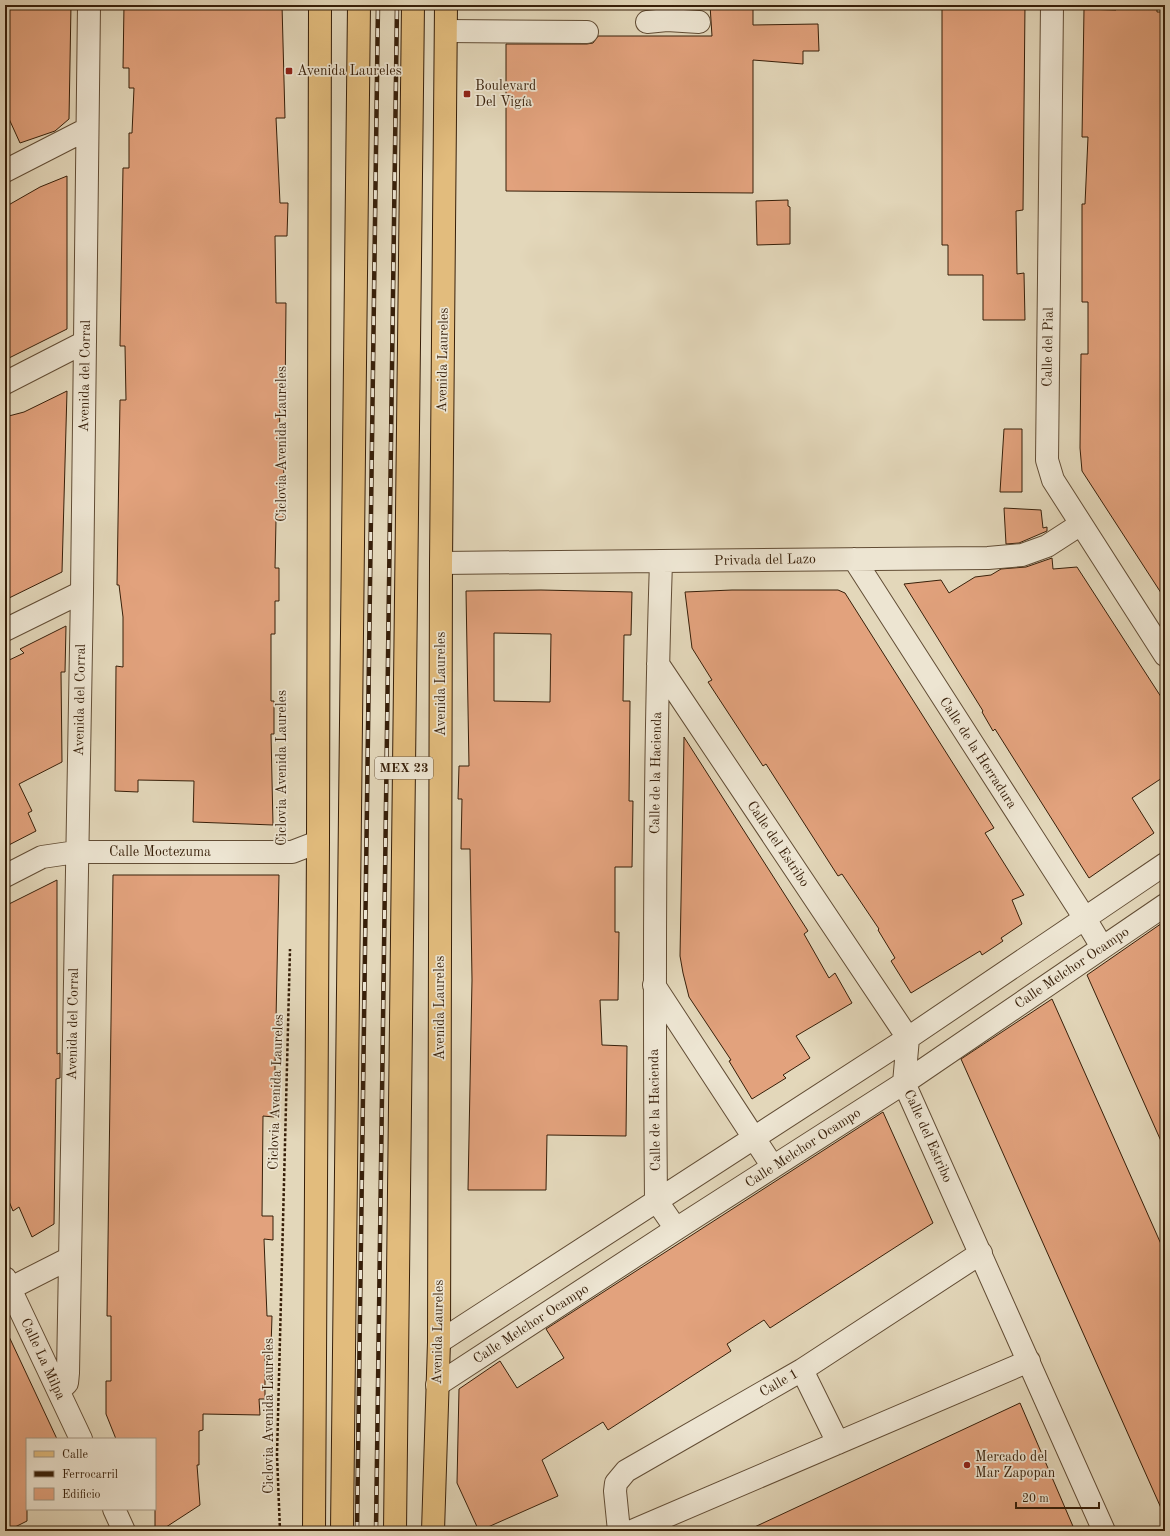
<svg xmlns="http://www.w3.org/2000/svg" width="1170" height="1536" font-family="'Old Standard TT',serif">
  <style>
    .building { fill: #e2a27d; stroke: #371f09; fill-rule: evenodd }
    .lines { fill: none; stroke-linecap: round; stroke-linejoin: round }
    .minor-casing { stroke: #624d35; stroke-width: 24 }
    .major-casing { stroke: #371f09; stroke-width: 24 }
    .path { stroke: #371f09; stroke-width: 2.5; stroke-dasharray: 3 2; stroke-linecap: butt }
    .minor { stroke: #ede5d2; stroke-width: 22 }
    .major { stroke: #e2bc7d; stroke-width: 22 }
    .rail-casing { stroke: #371f09; stroke-width: 4.5 }
    .rail { stroke: #ede5d2; stroke-width: 3; stroke-dasharray: 9; stroke-linecap: butt }
    .poi-dot { fill: #8f2418; stroke: #ede5d2; stroke-width: 1.5 }
    .labels { text-anchor: middle; dominant-baseline: central; stroke-width: 3.5; stroke-linejoin: round; paint-order: stroke }
    .shield { fill: #ede5d2; stroke: #6e5a45; stroke-width: 1 }
    .shield-label { font-size: 13px; font-weight: bold; fill: #371f09 }
    .poi-label { font-size: 14px; fill: #371f09; stroke: #ede5d2; text-anchor: start }
    .street-label { font-size: 14px; fill: #371f09; stroke: #ede5d2 }
  </style>
  <rect width="100%" height="100%" fill="#e3d7ba"/>
  <filter id="stains"><feTurbulence type="fractalNoise" baseFrequency=".005" numOctaves="4"/><feColorMatrix values="0 0 0 0 .2 0 0 0 0 .09 0 0 0 0 .02 0 0 0 .5 -.17"/></filter>
  <radialGradient id="worn" r=".72"><stop offset=".6" stop-color="#630" stop-opacity="0"/><stop offset="1" stop-color="#630" stop-opacity=".3"/></radialGradient>
  <path class="building" d="M5 5H71L69 119 55 131 20 143 5 110Z
    M124 5H282L285 118H276L280 203H288L287 236H275L276 303H286L285 402H280L279 452H284L283 520H276L275 568H279V601H275V634H271V701H274V734H271L273 825 193 822 194 781 138 780V792L115 791 116 666 123 667V617L119 585H117L120 400H126L125 346H120L123 168H129V133H132L134 88H129V68H123Z
    M710 5H753V25L818 24 819 51H803V64L753 60V193L506 191V44H587L593 43 598 36H712Z
    M942 5H1025L1023 210 1016 211 1017 274 1024 273 1025 320H983V275H948V245H942Z
    M1117 5H1157V12H1165V369H1161L1165 408V599L1082 471 1080 448 1081 354H1088V302H1082V204H1085L1088 137H1082L1084 9 1116 10Z
    M67 176V329L5 360V207L40 187Z
    M788 200V206L790 207V244L757 245 756 201Z
    M67 391 62 572 5 600V417L24 412Z
    M1004 429H1022V492H1000Z
    M1004 508 1041 510 1043 528 1047 527V531L1019 543 1006 544Z
    M1052 558 1053 569 1077 567 1165 703V776L1132 798 1154 833 1089 878 995 729 993 731 982 712 983 711 904 584 941 580 949 593 975 577 991 575 1001 569 1026 567Z
    M541 590 632 592 631 635H624L623 701H630L629 801H633L632 867H615V932H619L618 1000H600L602 1045 627 1046 626 1136 547 1135 546 1190H468L472 980 470 849H461L462 799H458L459 766H469L466 591ZM494 633 551 634 550 702 494 701Z
    M732 590H838L845 593 994 828 985 833 1024 895 1012 900 1022 924 1001 938 1003 941 982 955 980 951 911 993 891 961 895 958 878 930 879 929 842 874 838 876 766 764 763 766 708 682 712 680 692 648 685 592Z
    M66 626 65 672H61L62 762 19 784 32 811 28 813 36 831 5 847V662L24 653 20 649Z
    M684 737 808 931 804 934 829 978 835 973 852 1003 796 1036 810 1058 783 1075 786 1078 752 1099 729 1061 731 1060 689 997 683 973 680 956Z
    M113 875H279L274 1117 263 1116 262 1216H273V1240L264 1239 267 1316H272L271 1348H265V1399H259L260 1415 203 1414V1430L199 1431V1465H197L200 1505 160 1531H155V1439H116L106 1414V1381H111V1316H107Z
    M57 880V1054L60 1053V1078L56 1079 54 1224 32 1237 19 1207 13 1211 5 1192V1052L8 1051 5 1045V906Z
    M1165 921V1150L1087 975Z
    M1052 999 1165 1253V1517L961 1059Z
    M883 1112 933 1223 770 1328 764 1320 727 1344 731 1351 608 1430 603 1422 542 1460 558 1496 479 1531 457 1483 459 1389 500 1361 517 1388 564 1358 546 1329Z
    M5 1328 57 1439H27V1521L7 1531H5Z
    M1020 1403 1075 1531H746Z"/>
  <g class="lines">
    <defs>
      <path id="minor" d="M1052 5 1047 460 1053 480 1165 655
        M667 20 699 22
        M647 22 667 20V5
        M446 31 587 32
        M5 171 87 129
        M5 383 85 342
        M854 559 1084 917 1102 947
        M661 562C654 774 654 987 656 1200L676 1229
        M441 563 988 558 1022 555 1047 546 1081 524
        M5 630 82 592
        M658 664 908 1038 904 1083 1104 1531
        M5 876 42 857 76 852H292L318 842
        M654 985 773 1167
        M5 1278 81 1439
        M5 1291 70 1258
        M439 1342 908 1038 1165 864
        M802 1370 838 1443
        M437 1385 676 1229 904 1083 1165 905
        M59 1391 67 1383 68 1373 82 592 89 5
        M114 1509 124 1531
        M619 1531 615 1491 616 1483 626 1471 802 1370 981 1253
        M632 1531 1029 1361"/>
      <path id="major" d="M314 1531 318 842 320 5
        M342 1531 359 5
        M395 1531 413 5
        M433 1531 439 1342 441 563 446 5"/>
    </defs>
    <use href="#minor" class="minor-casing"/>
    <use href="#major" class="major-casing"/>
    <path class="path" d="M280 1531 277 1455 290 949"/>
    <use href="#minor" class="minor"/>
    <use href="#major" class="major"/>
    <defs>
      <path id="rail" d="M357 1531 378 5
        M376 1531 397 5"/>
    </defs>
    <use href="#rail" class="rail-casing"/>
    <use href="#rail" class="rail"/>
  </g>
  <g class="poi-dot">
    <rect x="285" y="67" width="8" height="8" rx="2"/>
    <rect x="463" y="90" width="8" height="8" rx="2"/>
    <circle cx="967" cy="1465" r="4"/>
  </g>
  <g class="labels">
    <rect class="shield" x="375" y="757" width="58" height="22" rx="3"/>
    <g class="shield-label">
      <text x="404" y="768">MEX 23</text>
    </g>
    <g class="poi-label">
      <text x="297" y="71">Avenida Laureles</text>
      <text x="475" y="86">Boulevard<tspan x="475" dy="16">Del Vigía</tspan></text>
      <text x="975" y="1457">Mercado del<tspan x="975" dy="16">Mar Zapopan</tspan></text>
    </g>
    <g class="street-label">
      <text transform="translate(1048 347) rotate(-89)">Calle del Pial</text>
      <text transform="translate(443 360) rotate(-89)">Avenida Laureles</text>
      <text transform="translate(85 376) rotate(-89)">Avenida del Corral</text>
      <text transform="translate(282 444) rotate(-90)">Ciclovia Avenida Laureles</text>
      <text transform="translate(765 560) rotate(-1)">Privada del Lazo</text>
      <text transform="translate(441 684) rotate(-90)">Avenida Laureles</text>
      <text transform="translate(80 700) rotate(-89)">Avenida del Corral</text>
      <text transform="translate(978 753) rotate(57)">Calle de la Herradura</text>
      <text transform="translate(282 768) rotate(-90)">Ciclovia Avenida Laureles</text>
      <text transform="translate(656 773) rotate(-89)">Calle de la Hacienda</text>
      <text transform="translate(778 844) rotate(56)">Calle del Estribo</text>
      <text x="160" y="852">Calle Moctezuma</text>
      <text transform="translate(1072 968) rotate(-34)">Calle Melchor Ocampo</text>
      <text transform="translate(440 1008) rotate(-90)">Avenida Laureles</text>
      <text transform="translate(73 1024) rotate(-89)">Avenida del Corral</text>
      <text transform="translate(276 1092) rotate(-88)">Ciclovia Avenida Laureles</text>
      <text transform="translate(655 1110) rotate(-91)">Calle de la Hacienda</text>
      <text transform="translate(928 1136) rotate(66)">Calle del Estribo</text>
      <text transform="translate(803 1148) rotate(-33)">Calle Melchor Ocampo</text>
      <text transform="translate(531 1324) rotate(-33)">Calle Melchor Ocampo</text>
      <text transform="translate(438 1332) rotate(-89)">Avenida Laureles</text>
      <text transform="translate(43 1359) rotate(65)">Calle La Milpa</text>
      <text transform="translate(779 1383) rotate(-30)">Calle 1</text>
      <text transform="translate(269 1416) rotate(-90)">Ciclovia Avenida Laureles</text>
    </g>
  </g>
  <rect width="1170" height="1536" fill="none" stroke="#e3d7ba" stroke-width="20"/>
  <rect x="6" y="6" width="1158" height="1524" fill="none" stroke="#371f09" stroke-width="2"/>
  <rect x="10" y="10" width="1150" height="1516" fill="none" stroke="#371f09"/>
  <rect x="26" y="1438" width="130" height="72" fill="#ede5d2" stroke="#a49682"/>
  <rect x="34" y="1451" width="20" height="6" fill="#e2bc7d" stroke="#a49682"/>
  <text x="62" y="1458" font-size="12" fill="#371f09">Calle</text>
  <rect x="34" y="1471" width="20" height="6" fill="#371f09" stroke="#a49682"/>
  <text x="62" y="1478" font-size="12" fill="#371f09">Ferrocarril</text>
  <rect x="34" y="1488" width="20" height="12" fill="#e2a27d" stroke="#a49682"/>
  <text x="62" y="1498" font-size="12" fill="#371f09">Edificio</text>
  <path d="M1016 1502v6h83v-6" fill="none" stroke="#371f09" stroke-width="2"/>
  <text x="1022" y="1502" font-size="12" fill="#371f09" stroke="#ede5d2" stroke-width="3" paint-order="stroke">20 m</text>
  <rect width="100%" height="100%" filter="url(#stains)"/>
  <rect width="100%" height="100%" fill="url(#worn)"/>
</svg>
